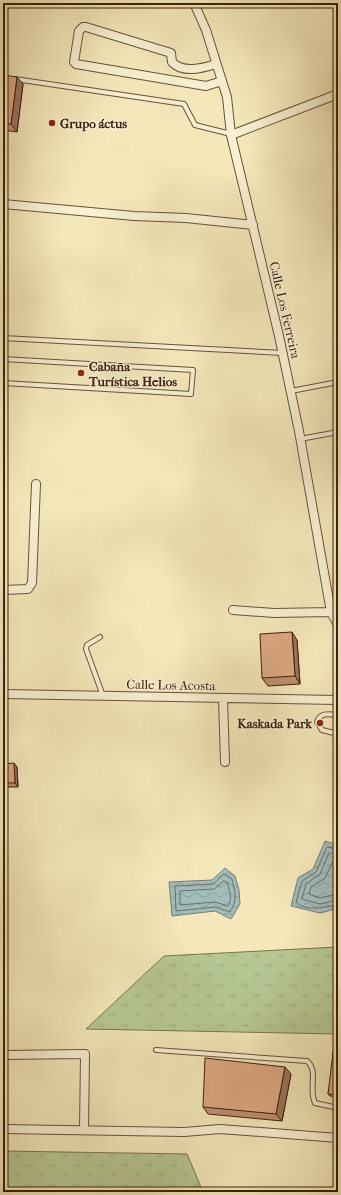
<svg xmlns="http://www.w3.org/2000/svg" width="341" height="1195" font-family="'IM FELL French Canon',serif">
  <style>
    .grass { fill: url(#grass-tufts); stroke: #787451 }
    .water { fill: url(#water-waves); stroke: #787e75 }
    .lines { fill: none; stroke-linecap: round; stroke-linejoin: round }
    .shore { stroke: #6e6e64; stroke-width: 1 }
    .lane-casing { stroke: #685239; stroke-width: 6 }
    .street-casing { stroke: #685239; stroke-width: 10 }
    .lane { stroke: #f8f0d2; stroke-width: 4 }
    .street { stroke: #f8f0d2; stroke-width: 8 }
    .wall { fill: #be9070; stroke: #3a200e }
    .shaded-wall { fill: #9b755b; stroke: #3a200e }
    .building { fill: #dda782; stroke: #3a200e }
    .poi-dot { fill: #8f2418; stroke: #f8f0d2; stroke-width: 1.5 }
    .labels { text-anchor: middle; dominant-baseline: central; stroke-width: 3; stroke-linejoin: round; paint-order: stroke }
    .poi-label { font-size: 13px; font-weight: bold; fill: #3a200e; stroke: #f8f0d2; text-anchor: start }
    .street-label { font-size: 13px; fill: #3a200e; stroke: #f8f0d2 }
  </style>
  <defs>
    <pattern id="grass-tufts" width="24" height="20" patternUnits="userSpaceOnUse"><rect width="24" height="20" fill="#b6c794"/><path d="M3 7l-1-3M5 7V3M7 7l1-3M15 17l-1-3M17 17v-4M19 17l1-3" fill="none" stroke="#9dab7e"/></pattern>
    <pattern id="water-waves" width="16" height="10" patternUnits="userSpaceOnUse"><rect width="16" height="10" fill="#a1bdba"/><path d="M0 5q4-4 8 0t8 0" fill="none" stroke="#8ba29f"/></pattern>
  </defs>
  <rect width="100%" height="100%" fill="#f4e8ba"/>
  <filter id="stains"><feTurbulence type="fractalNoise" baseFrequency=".005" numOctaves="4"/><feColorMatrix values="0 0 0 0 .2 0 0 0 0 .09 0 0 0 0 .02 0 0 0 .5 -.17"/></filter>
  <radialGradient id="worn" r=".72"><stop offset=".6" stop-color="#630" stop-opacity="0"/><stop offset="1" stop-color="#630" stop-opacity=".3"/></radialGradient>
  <path class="grass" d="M338 947V1034L86 1029 164 956Z
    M3 1151 187 1154 203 1192H3Z"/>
  <path class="water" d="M325 841 338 845V904L336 909 320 913 291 906 298 878 313 869Z
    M225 868 235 876 239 890 240 904 231 919 215 911 172 916 169 882 212 880Z"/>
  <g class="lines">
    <path class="shore" d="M338 849 327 847 316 872 302 881 296 902C307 913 325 906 338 905
      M338 854 329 853 320 874 306 884 302 899 320 904 338 900
      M338 860 333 861 325 878 311 887 309 894 320 898 338 894
      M224 874 232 879C235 892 238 900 230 912L215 907 176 911 175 886 213 884Z
      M224 881 227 882C229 889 233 899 228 906L215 902 180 905V891L214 889Z"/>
    <defs>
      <path id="lane" d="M15 79 184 104 195 125 231 134
        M3 338 282 353
        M3 359 193 370 191 394 3 383
        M291 391 338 382
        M300 439 338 432
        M100 637 87 645 86 649 103 696
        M338 715C329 714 320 712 317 722L322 730 338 734
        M156 1050 307 1061C319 1071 308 1090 315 1103L338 1108"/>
      <path id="street" d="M194 3 206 30 227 97 231 135 279 336 299 431 331 612 338 625
        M216 64C203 68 183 74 172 62L171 53 86 27H83L79 31 74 62 76 64 206 86 222 81
        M231 135 338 94
        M3 204 134 216 186 218 253 225
        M3 590 28 589 32 583 36 484
        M233 610 274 613 331 612
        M3 694 338 700
        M223 698 225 762
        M3 1055 85 1054 84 1130
        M3 1129 184 1132 220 1129 338 1138"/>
    </defs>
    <use href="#lane" class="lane-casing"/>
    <use href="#street" class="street-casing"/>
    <use href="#lane" class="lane"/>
    <use href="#street" class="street"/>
  </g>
  <path class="wall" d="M3 75 23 84 17 132 3 130Z
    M297 640 300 684 268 686 262 678Z
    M17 767 18 787H6L3 783Z
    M338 1037V1097L330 1096 328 1094Z
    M291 1074 282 1121 208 1114 203 1107Z"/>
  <path class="shaded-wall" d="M17 77 23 84 17 132 11 124Z
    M292 632 297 640 300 684 295 676Z
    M14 763 17 767 18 787 15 783Z
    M285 1067 291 1074 282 1121 276 1114Z"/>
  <path class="building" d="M3 75 17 77 11 124 3 123Z
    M292 632 295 676 262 678 260 634Z
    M14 763 15 783H3V764Z
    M335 1036 338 1037V1095L328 1094Z
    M205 1058 285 1067 276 1114 203 1107Z"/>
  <g class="poi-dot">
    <circle cx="52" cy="123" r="4"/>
    <circle cx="81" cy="373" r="4"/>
    <circle cx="320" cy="723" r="4"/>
  </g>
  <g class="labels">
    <g class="poi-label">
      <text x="60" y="123">Grupo áctus</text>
      <text x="89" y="366">Cabaña<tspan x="89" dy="15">Turística Helios</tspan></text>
      <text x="312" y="723" text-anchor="end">Kaskada Park</text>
    </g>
    <g class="street-label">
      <text transform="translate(285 310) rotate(77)">Calle Los Ferreira</text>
      <text transform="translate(171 685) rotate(1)">Calle Los Acosta</text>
    </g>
  </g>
  <rect width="341" height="1195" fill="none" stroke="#f4e8ba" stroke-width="16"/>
  <rect x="4" y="4" width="333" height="1187" fill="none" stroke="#3a200e" stroke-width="2"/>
  <rect x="8" y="8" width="325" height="1179" fill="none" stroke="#3a200e"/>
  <rect width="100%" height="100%" filter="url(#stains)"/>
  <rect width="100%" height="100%" fill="url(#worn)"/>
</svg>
